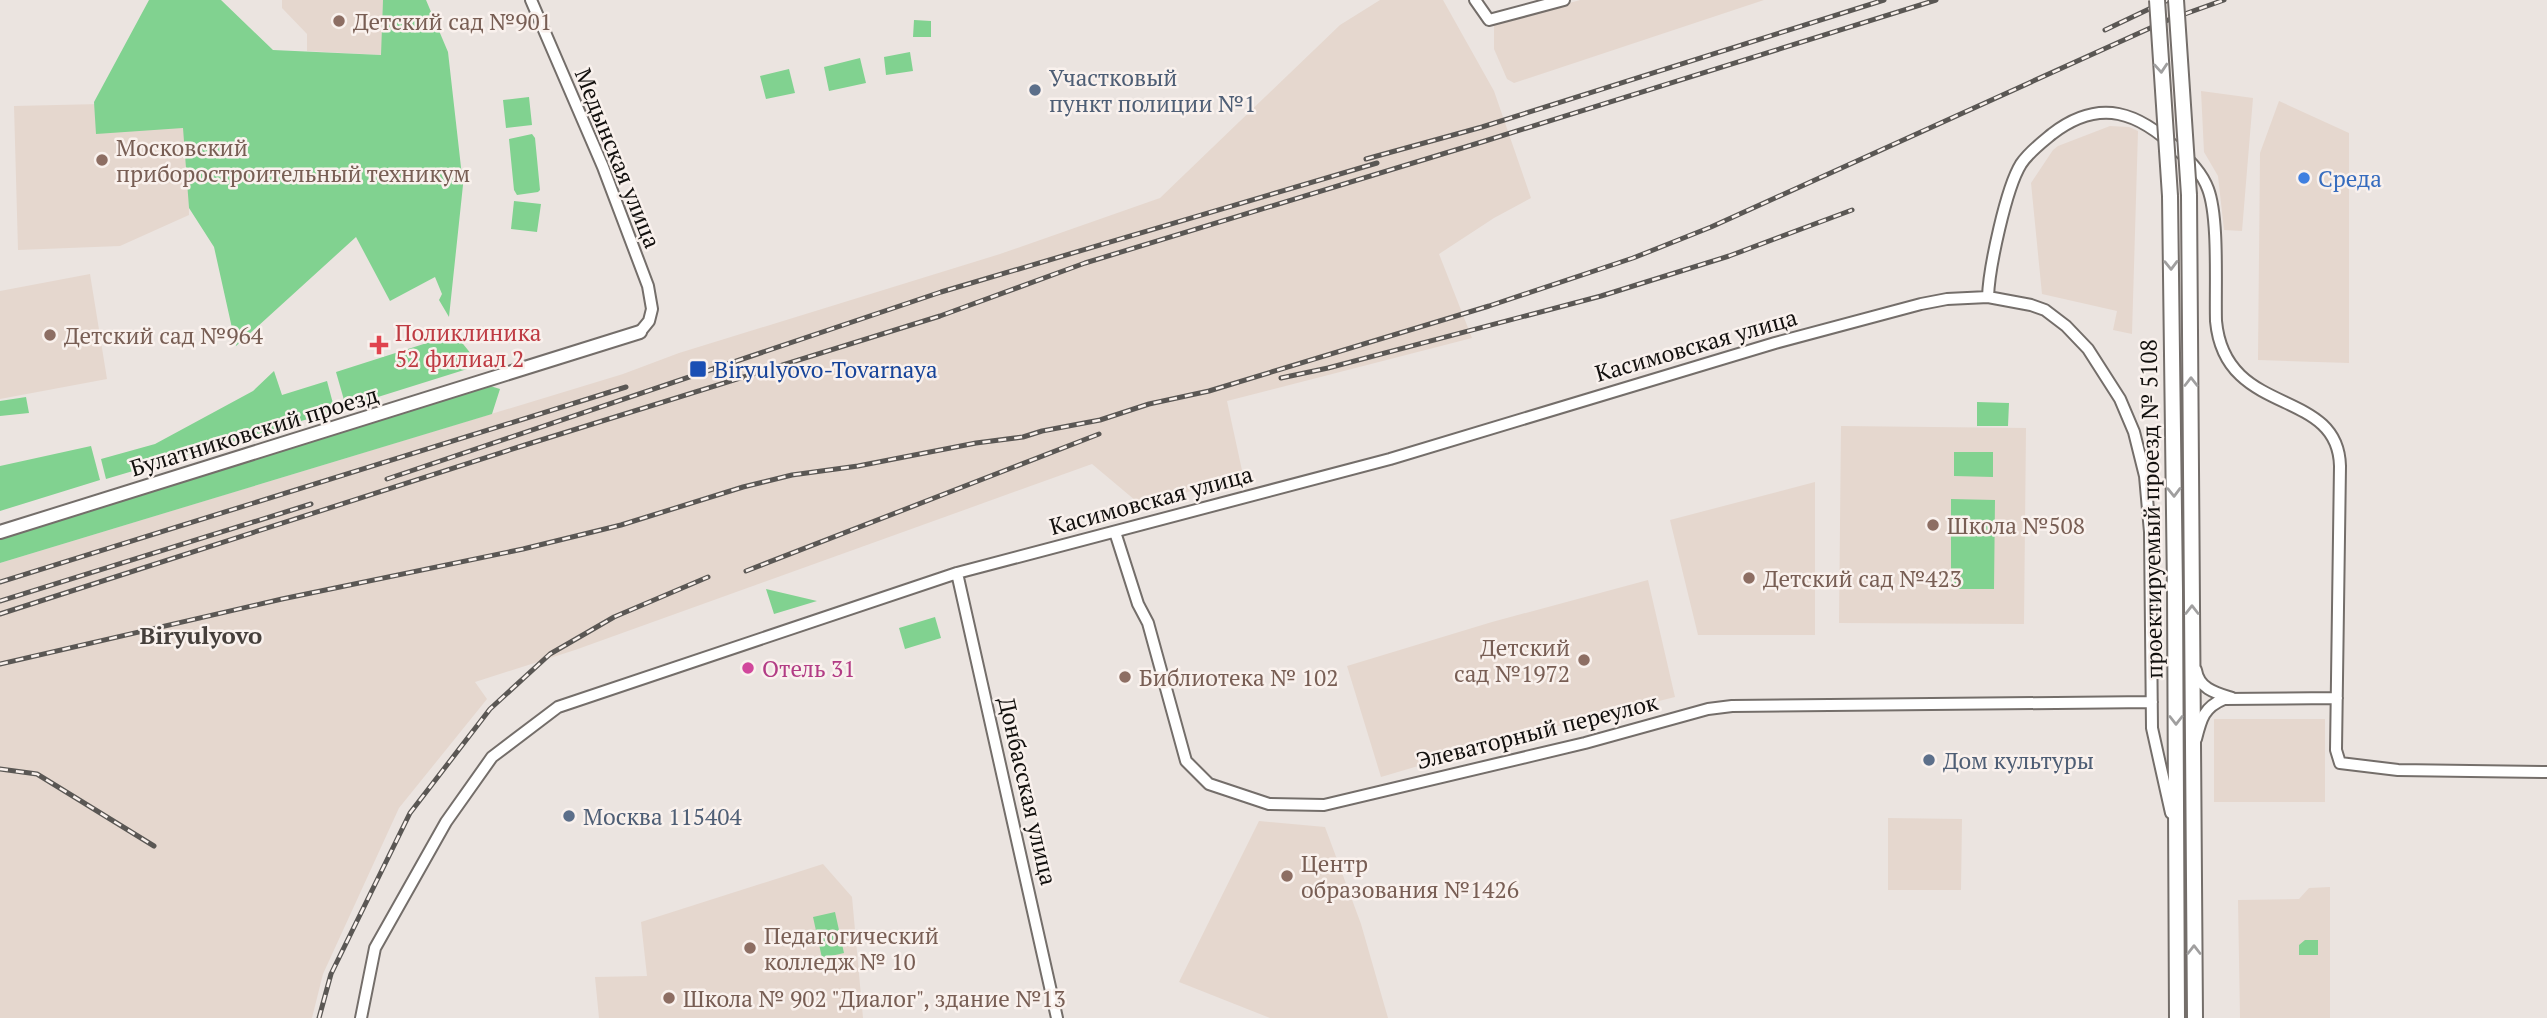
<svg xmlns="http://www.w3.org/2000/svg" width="2547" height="1018" font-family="'PT Serif',serif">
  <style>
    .built { fill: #e5d7ce }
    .green { fill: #81d290 }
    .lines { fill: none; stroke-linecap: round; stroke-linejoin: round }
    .minor-casing { stroke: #746e6a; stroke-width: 14 }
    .tertiary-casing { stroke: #746e6a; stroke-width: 16 }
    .secondary-casing { stroke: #746e6a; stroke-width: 18 }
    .minor { stroke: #fff; stroke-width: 10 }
    .tertiary { stroke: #fff; stroke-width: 12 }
    .secondary { stroke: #fff; stroke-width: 14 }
    .rail-casing { stroke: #5a5754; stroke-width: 5 }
    .rail { stroke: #f9f1ed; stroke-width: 2.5; stroke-dasharray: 8; stroke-linecap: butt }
    .secondary-bridge-casing { stroke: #746e6a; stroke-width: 18; stroke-linecap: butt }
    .secondary-bridge { stroke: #fff; stroke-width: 14 }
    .oneway { stroke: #a09f9f }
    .education-dot { fill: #8d6e63; stroke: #f9f1ed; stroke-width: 2.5 }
    .service-dot { fill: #5c6f8a; stroke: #f9f1ed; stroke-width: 2.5 }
    .shop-dot { fill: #3f7fe0; stroke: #f9f1ed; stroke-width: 2.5 }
    .health-dot { fill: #e0444e; stroke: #f9f1ed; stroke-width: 2.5 }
    .transit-dot { fill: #1a4fb4; stroke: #f9f1ed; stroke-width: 2.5 }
    .hotel-dot { fill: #d1479c; stroke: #f9f1ed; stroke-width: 2.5 }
    .labels { text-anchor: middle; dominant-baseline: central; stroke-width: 5; stroke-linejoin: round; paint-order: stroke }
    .education-label { font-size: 23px; fill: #785e54; stroke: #f9f1ed; text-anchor: start }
    .service-label { font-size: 23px; fill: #4e5e75; stroke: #f9f1ed; text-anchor: start }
    .street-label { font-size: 23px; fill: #12100e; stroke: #f9f1ed }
    .shop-label { font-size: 23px; fill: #366cbe; stroke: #f9f1ed; text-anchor: start }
    .health-label { font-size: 23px; fill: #be3a42; stroke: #f9f1ed; text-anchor: start }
    .transit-label { font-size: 23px; fill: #164399; stroke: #f9f1ed; text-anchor: start }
    .hotel-label { font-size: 23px; fill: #b23c85; stroke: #f9f1ed; text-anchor: start }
    .neighbourhood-label { font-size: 24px; font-weight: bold; fill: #453f3b; stroke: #f9f1ed }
  </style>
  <rect width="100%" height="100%" fill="#ebe4e0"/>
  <path class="built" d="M282 0H383L382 55 307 51V34L282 8Z
    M1380 0H1443L1494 91 1531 198 1494 218 1439 254 1472 338 1227 401 1243 475 1142 506 1092 464 575 650 475 682 487 699 399 808 323 974 312 1018H0V563L623 374 679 353 1000 254 1160 198 1340 25Z
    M1580 0H1764L1514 83 1507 79 1494 49V24Z
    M2201 91 2253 98 2242 231 2224 230 2218 176 2204 152Z
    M2279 101 2349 133V363L2258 360 2260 153Z
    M187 102 189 215 120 246 18 250 14 106Z
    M2110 126 2129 127 2138 131 2132 334 2113 330 2117 311 2042 294 2031 183 2053 150 2058 146Z
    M90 274 107 379 0 399V291Z
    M1841 426 2026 428 2024 624 1839 623Z
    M1815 482V635H1698L1670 520Z
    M1648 580 1675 697 1523 735 1381 777 1347 666 1492 622Z
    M2214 719H2325V802H2214Z
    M1888 818 1962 819 1961 890H1888Z
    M1259 821 1325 827 1361 924 1388 1018H1270L1179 982Z
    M823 864 852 897 863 1018H599L595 977 647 976 641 922Z
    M2330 887V1018H2240L2238 900 2299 899 2309 888Z"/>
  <path class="green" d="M149 0H221L273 50 381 55 383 0H426L448 52 463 185 449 317 439 300 442 294 435 277 390 301 356 237 236 346 214 247 189 208 183 128 96 134 94 102Z
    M914 20 931 21V37H913Z
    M910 52 913 71 886 75 884 57Z
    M860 58 866 83 829 91 824 67Z
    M789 69 795 93 766 99 760 76Z
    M529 97 532 125 506 128 503 100Z
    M532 134 535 138 540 190 538 192 517 195 514 190 509 139Z
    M514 201 541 204 537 232 511 229Z
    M455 334 480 365 346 407 336 372Z
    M274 371 282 395 327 381 335 411 106 479 101 459 155 444 253 391Z
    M487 385 500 389 492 414 0 563V537Z
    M26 397 29 413 0 416V401Z
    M1977 402 2009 403 2008 426H1977Z
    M91 446 100 480 0 511V466Z
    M1954 452H1993V477L1954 476Z
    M1951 499 1995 500 1994 589H1951Z
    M766 589 817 601 774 614Z
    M935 617 941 638 905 649 899 628Z
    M835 912 844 953 822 958 813 917Z
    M2305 940H2318V955H2299V945Z"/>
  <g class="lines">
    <defs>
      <path id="minor" d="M531 0 603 167 648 286 652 309 649 321 640 332
        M1475 0 1489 20 1564 0
        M1988 297C1989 268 2006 188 2021 164 2029 152 2041 143 2052 134 2100 97 2139 112 2179 151 2191 162 2202 173 2208 189 2219 218 2215 287 2216 321 2225 419 2338 386 2340 466L2336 750 2340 763 2398 770 2547 772
        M1115 532 1138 604 1148 623 1186 761 1209 784 1269 804 1324 805 1585 743 1708 709 1732 706 2152 702
        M957 573 1057 1018
        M2196 670C2199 689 2216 693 2232 698
        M2196 739C2201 719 2204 707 2224 699L2337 698
        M361 1018 375 948 446 822 492 757 558 707 957 573 1390 459 1775 343 1921 304 1947 299 1988 297 2031 305 2045 310 2066 326 2088 349 2120 399 2134 432 2145 476 2150 532 2152 728 2171 813"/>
      <path id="tertiary" d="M0 532 640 332"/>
      <path id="secondary" d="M2189 195 2195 1018
        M2170 196 2175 591 2177 1018"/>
    </defs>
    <use href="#minor" class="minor-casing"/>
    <use href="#tertiary" class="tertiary-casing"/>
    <use href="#secondary" class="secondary-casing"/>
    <use href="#minor" class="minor"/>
    <use href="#tertiary" class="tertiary"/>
    <use href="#secondary" class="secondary"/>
    <defs>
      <path id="rail" d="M2105 30 2168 0
        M1366 159 1482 127 1884 0
        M1281 378 1328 368 1601 296 1729 256 1852 210
        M387 479 941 292 1377 163
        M746 571 1099 434
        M0 582 626 387
        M0 601 311 504
        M0 614 525 445 940 316 1085 263 1485 141 1936 0
        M0 664 282 599 523 549 621 525 743 487 792 475 858 466 976 443 1023 437 1042 431 1100 420 1149 404 1209 391 1489 306 1633 258 1711 227 2168 20 2224 0
        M0 769 37 774 154 846
        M319 1018 331 974 410 813 490 709 550 654 614 617 708 577"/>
    </defs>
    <use href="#rail" class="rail-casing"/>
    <use href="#rail" class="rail"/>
    <defs>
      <path id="secondary-bridge" d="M2157 0 2170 196
        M2176 0 2189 195"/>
    </defs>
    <use href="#secondary-bridge" class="secondary-bridge-casing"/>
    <use href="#secondary-bridge" class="secondary-bridge"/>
  </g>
  <defs><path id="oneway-chevron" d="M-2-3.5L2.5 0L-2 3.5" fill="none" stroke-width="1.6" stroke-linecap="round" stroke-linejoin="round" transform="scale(1.75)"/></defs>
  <g class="oneway">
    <use href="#oneway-chevron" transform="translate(2161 68) rotate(86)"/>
    <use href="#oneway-chevron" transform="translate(2171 265) rotate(89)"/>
    <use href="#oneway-chevron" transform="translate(2191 382) rotate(-90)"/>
    <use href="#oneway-chevron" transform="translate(2174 492) rotate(89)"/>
    <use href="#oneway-chevron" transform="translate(2192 610) rotate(-90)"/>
    <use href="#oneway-chevron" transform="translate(2176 720) rotate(90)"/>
    <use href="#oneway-chevron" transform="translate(2194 950) rotate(-90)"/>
  </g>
  <g class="education-dot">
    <circle cx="339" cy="21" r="7"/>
    <circle cx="102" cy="160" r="7"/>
    <circle cx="50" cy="335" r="7"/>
    <circle cx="1933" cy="525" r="7"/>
    <circle cx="1749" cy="578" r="7"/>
    <circle cx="1584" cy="660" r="7"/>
    <circle cx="1125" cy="677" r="7"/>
    <circle cx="1287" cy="876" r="7"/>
    <circle cx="750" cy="948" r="7"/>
    <circle cx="669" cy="998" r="7"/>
  </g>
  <g class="service-dot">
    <circle cx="1035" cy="90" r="7"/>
    <circle cx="1929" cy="760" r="7"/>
    <circle cx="569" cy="816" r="7"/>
  </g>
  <circle class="shop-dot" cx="2304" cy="178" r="7"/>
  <path class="health-dot" d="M375.5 334.5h7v7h7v7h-7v7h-7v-7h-7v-7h7z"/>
  <rect class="transit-dot" x="689" y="360" width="18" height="18" rx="3.5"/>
  <circle class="hotel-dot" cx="748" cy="668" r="7"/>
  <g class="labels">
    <g class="education-label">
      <text x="353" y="21">Детский сад №901</text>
      <text x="116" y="147">Московский<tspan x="116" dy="26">приборостроительный техникум</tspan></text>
      <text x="64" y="335">Детский сад №964</text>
      <text x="1947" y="525">Школа №508</text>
      <text x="1763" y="578">Детский сад №423</text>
      <text x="1570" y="647" text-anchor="end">Детский<tspan x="1570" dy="26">сад №1972</tspan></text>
      <text x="1139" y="677">Библиотека № 102</text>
      <text x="1301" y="863">Центр<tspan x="1301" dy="26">образования №1426</tspan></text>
      <text x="764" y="935">Педагогический<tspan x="764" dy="26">колледж № 10</tspan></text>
      <text x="683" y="998">Школа № 902 "Диалог", здание №13</text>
    </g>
    <g class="service-label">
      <text x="1049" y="77">Участковый<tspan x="1049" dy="26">пункт полиции №1</tspan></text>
      <text x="1943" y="760">Дом культуры</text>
      <text x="583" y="816">Москва 115404</text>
    </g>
    <g class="street-label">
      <text transform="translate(618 158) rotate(68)">Медынская улица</text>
      <text transform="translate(1696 345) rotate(-16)">Касимовская улица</text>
      <text transform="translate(254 431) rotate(-17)">Булатниковский проезд</text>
      <text transform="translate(1151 500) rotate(-15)">Касимовская улица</text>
      <text transform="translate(2151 509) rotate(-91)">проектируемый проезд № 5108</text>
      <text transform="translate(1537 731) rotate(-14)">Элеваторный переулок</text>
      <text transform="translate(1028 791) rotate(77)">Донбасская улица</text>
    </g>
    <g class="shop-label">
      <text x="2318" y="178">Среда</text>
    </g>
    <g class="health-label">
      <text x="395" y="332">Поликлиника<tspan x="395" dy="26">52 филиал 2</tspan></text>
    </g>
    <g class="transit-label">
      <text x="714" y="369">Biryulyovo-Tovarnaya</text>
    </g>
    <g class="hotel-label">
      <text x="762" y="668">Отель 31</text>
    </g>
    <g class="neighbourhood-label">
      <text x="201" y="635">Biryulyovo</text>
    </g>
  </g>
</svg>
